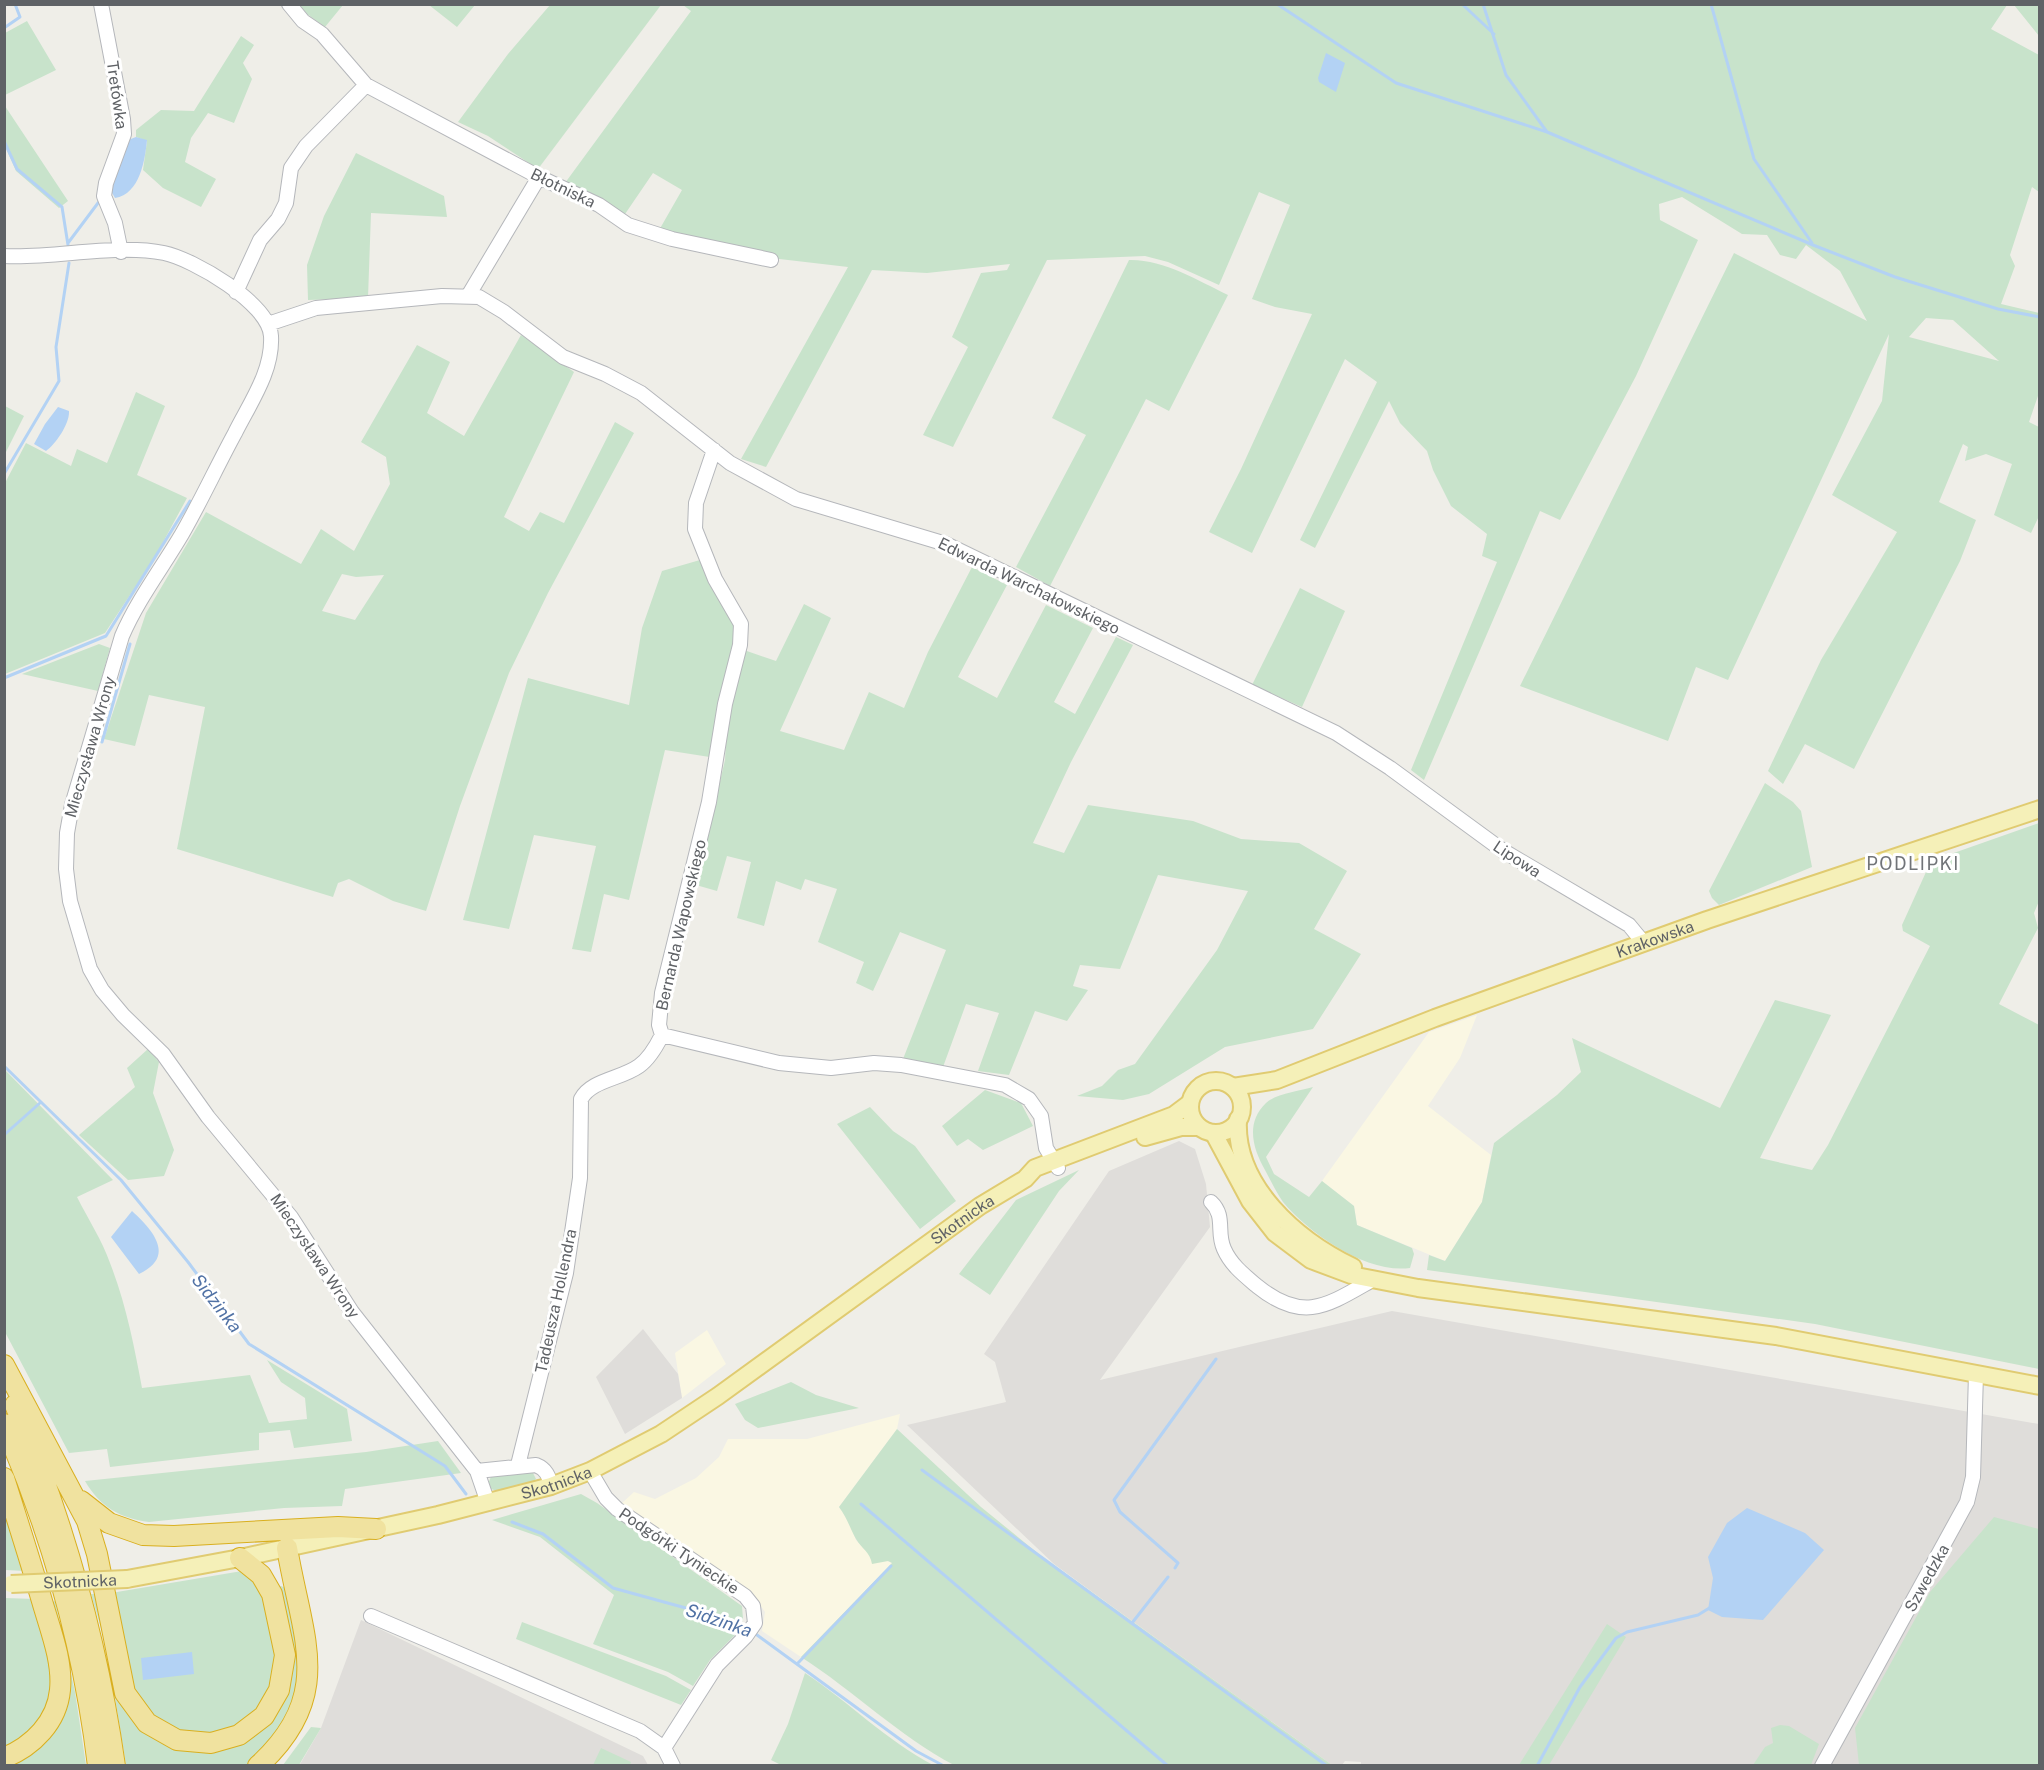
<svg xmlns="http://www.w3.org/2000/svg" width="2044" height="1770" font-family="'Public Sans',sans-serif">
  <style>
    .commercial { fill: #faf7e3 }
    .industrial { fill: #dfddda }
    .green { fill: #c8e3cb; fill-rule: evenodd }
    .water { fill: #b3d2f4 }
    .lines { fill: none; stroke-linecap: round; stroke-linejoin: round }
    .stream { stroke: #b3d2f4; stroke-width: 3 }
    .minor-casing { stroke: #b5b7bb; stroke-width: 16 }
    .major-casing { stroke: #e0cb71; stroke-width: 20 }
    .highway-casing { stroke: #d9af1f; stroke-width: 22 }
    .minor { stroke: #fff; stroke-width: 14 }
    .major { stroke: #f5f0b8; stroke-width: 16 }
    .highway { stroke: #f0e29f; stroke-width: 20 }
    .major-bridge-casing { stroke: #e0cb71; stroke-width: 20; stroke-linecap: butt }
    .major-bridge { stroke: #f5f0b8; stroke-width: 16 }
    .labels { text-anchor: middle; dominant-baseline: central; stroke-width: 6; stroke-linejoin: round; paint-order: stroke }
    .street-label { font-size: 16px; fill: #5f6266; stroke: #fff }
    .neighbourhood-label { font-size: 18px; letter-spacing: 1.5px; fill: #717478; stroke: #fff }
    .water-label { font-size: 18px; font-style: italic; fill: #5172a5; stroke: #fff }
  </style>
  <rect width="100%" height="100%" fill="#efeee8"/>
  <path class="commercial" d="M1477 1015 1460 1058 1428 1106 1491 1155 1482 1202 1445 1261 1357 1225 1354 1206 1322 1181 1429 1032Z
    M707 1330 726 1364 682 1398 675 1353Z
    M900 1414 897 1429 839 1507 848 1520 856 1540 871 1556 893 1563 801 1657 762 1631 765 1612 752 1594 621 1504 634 1492 655 1499 696 1478 719 1457 728 1439H807Z"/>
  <path class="industrial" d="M1179 1141 1195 1149 1206 1184 1210 1227 1100 1380 1392 1311 2039 1424V1765L1361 1766V1762L1345 1761 1342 1765H1332L1110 1605 1054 1564 907 1425 1006 1402 995 1362 984 1354 1109 1171Z
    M643 1329 678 1374 682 1398 625 1434 596 1377Z
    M361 1620 643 1756 648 1765 299 1766 321 1728Z"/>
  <path class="green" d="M300 5H343L325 27 307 14Z
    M429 5H475L457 27Z
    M550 5H661L538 169 488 136 458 122 508 54Z
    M683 5H2007L1991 29 2039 55V192L2032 187 2010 255 2015 266 2001 304 2039 313V393L2029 422 2039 427V516L2031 533 1994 515 2012 464 1986 454 1965 461 1968 447 1963 444 1939 502 1976 520 1960 561 1854 769 1805 744 1783 784 1768 771 1821 660 1897 532 1832 495 1882 401 1889 334 1728 680 1696 667 1668 741 1520 686 1734 253 1867 321 1840 271 1806 245 1796 259 1780 255 1767 235 1742 234 1682 197 1659 204 1660 220 1698 240 1636 376 1560 520 1540 511 1424 780 1411 770 1497 562 1482 556 1487 534 1451 506 1433 470 1427 451 1400 423 1389 401 1315 548 1300 540 1377 382 1345 359 1252 553 1209 532 1241 469 1312 314 1275 307 1252 299 1290 205 1259 192 1219 285 1168 262 1145 256 1047 260 953 447 923 435 968 347 952 337 981 273 1007 270 1010 264 927 273 872 270 766 467 741 459 848 267 771 258 658 232 682 190 653 173 623 217 565 183 691 11ZM1926 318 1953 320 1999 361 1909 337Z
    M2014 5H2039V36Z
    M27 21 56 70 5 95V33Z
    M241 36 254 45 243 63 252 79 234 123 208 113 191 138 185 162 216 179 201 207 163 188 143 170 147 141 136 137V130L161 110 194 111Z
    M5 106 68 201 59 208 16 171 5 146Z
    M356 153 444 196 447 217 371 213 368 298 308 300 307 265 324 216Z
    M1129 260C1163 259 1197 280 1228 295L1169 411 1146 399 1050 586 1016 567 1086 435 1052 418Z
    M521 335 574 372 504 517 529 531 540 512 564 523 615 422 634 433 548 593 509 673 460 806 426 911 393 901 349 879 338 883 333 897 177 849 205 707 149 695 135 746 104 739 146 613 206 512 301 564 321 529 354 551 390 484 386 457 361 442 417 345 450 362 427 413 464 436ZM342 574 356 577 384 575 355 620 322 611Z
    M136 392 165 406 137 475 187 498 155 557 105 633 5 674V483L26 443 71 466 77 449 107 463Z
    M5 406 24 416 5 454Z
    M700 560 738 627 716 758 665 750 629 900 604 894 591 952 572 949 596 846 534 835 509 929 463 920 528 678 629 705 642 628 662 571Z
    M972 567 1007 585 958 677 997 698 1046 605 1093 628 1054 702 1075 714 1116 637 1133 645 1071 762 1033 843 1064 853 1088 805 1193 821 1241 839 1299 843 1347 871 1314 929 1361 954 1313 1029 1225 1047 1149 1094 1123 1100 1077 1096 1102 1086 1118 1070 1135 1064 1217 950 1248 891 1158 875 1120 969 1080 965 1073 986 1088 990 1067 1021 1035 1011 1009 1075 978 1071 999 1013 966 1004 943 1067 903 1059 946 950 900 932 873 991 856 983 864 962 818 942 837 889 805 879 801 890 776 881 764 926 737 918 751 862 727 856 717 891 696 885 725 760 728 706 744 650 776 661 804 604 831 618 780 731 844 750 869 692 904 708 928 652Z
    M1300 588 1345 611 1302 707 1252 685Z
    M99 644 110 648 98 691 22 674Z
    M1765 783 1793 802 1801 811 1812 867 1719 905 1712 898 1709 891Z
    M2039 823V901L2034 913 2038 928 1999 1004 2039 1025V1369L1815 1324 1427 1270 1429 1255 1445 1261 1482 1202 1494 1143 1557 1095 1581 1072 1572 1038 1720 1108 1775 1000 1831 1015 1760 1158 1812 1170 1828 1145 1930 946 1903 931 1902 925 1931 861Z
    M148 1049 159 1062 153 1093 174 1150 164 1176 128 1180 79 1135 135 1087 127 1068Z
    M5 1070 113 1180 77 1197C88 1219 102 1240 110 1263 126 1304 134 1345 142 1388L250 1375 269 1423 307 1419 305 1398 281 1382 267 1360 347 1409 352 1441 294 1448 290 1430 259 1433V1450L110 1467 107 1449 69 1453 5 1332Z
    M1313 1087 1266 1157 1274 1174 1309 1197 1322 1181 1354 1206 1357 1225 1412 1248 1414 1254 1410 1268C1367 1274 1310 1234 1283 1202 1276 1192 1271 1181 1265 1170 1253 1149 1245 1123 1266 1103 1275 1094 1300 1091 1313 1087Z
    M985 1090 1021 1103 1033 1126 983 1150 968 1139 957 1146 942 1126Z
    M870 1107 893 1131 915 1146 956 1201 920 1229 837 1124Z
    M1079 1170 1059 1191 990 1295 959 1274 1016 1200Z
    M791 1382 816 1395 859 1408 758 1428 745 1420 735 1404Z
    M897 1429 981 1507 1040 1555 1332 1765H954C899 1736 854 1691 801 1657L892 1563 888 1561 872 1564C870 1552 862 1549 856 1539 850 1528 847 1518 839 1507Z
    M438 1441 461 1473 345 1489 342 1506 284 1508 149 1522C120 1518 100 1507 85 1481L366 1452Z
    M532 1471 536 1479 532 1482 497 1491 491 1489 488 1484 492 1474Z
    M581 1494 597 1503 742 1606 743 1619 737 1633 710 1660 693 1686 668 1672 593 1644 614 1595 540 1537 492 1520Z
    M5 1503 25 1571 5 1570Z
    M1994 1517 2039 1529V1765H1859L1855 1728 1930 1592Z
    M242 1571 260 1582 280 1657 264 1706 221 1736 177 1733 155 1721 128 1680 111 1593Z
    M281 1586 286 1588 301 1657 295 1712 250 1765H126L107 1649 91 1594H100L123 1701 195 1749 283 1703C298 1659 287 1631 278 1588Z
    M5 1598 35 1599C52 1653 71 1720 5 1749Z
    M55 1601 75 1692 86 1765 5 1766 51 1733 52 1602Z
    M522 1622 666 1676 691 1690 681 1705 516 1639Z
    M1607 1624 1626 1637 1549 1765H1519Z
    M805 1673C849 1702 887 1741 933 1765L783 1766 771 1760 788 1724Z
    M1780 1725 1789 1726 1819 1744 1811 1765H1753L1765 1747 1773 1743 1771 1728Z
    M311 1727 321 1728 299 1765H283Z
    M601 1748 631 1762 630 1765H593Z"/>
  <path class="water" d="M1326 53 1345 63 1336 92 1319 82 1318 78Z
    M136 137 147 140C145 160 140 194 115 198L111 191 128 140Z
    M58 407 69 411C70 423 56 444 46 451L34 444 45 424Z
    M132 1211C155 1232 175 1257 139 1274L111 1237Z
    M1747 1508 1805 1533 1824 1550 1763 1620 1722 1617 1708 1610 1713 1578 1708 1557 1727 1523Z
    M192 1652 194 1674 143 1680 141 1658Z"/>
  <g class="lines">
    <path class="stream" d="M1277 4 1396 83 1547 132 1813 245 1895 277 1998 309 2040 317
      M1462 4 1494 34
      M1483 4 1506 75 1547 132
      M1711 4 1754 159 1812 243
      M4 28 20 17 15 4
      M4 141 17 169 62 207 68 245
      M68 243 101 199
      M4 474 59 381 56 347 69 263
      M4 678 106 636 190 501
      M102 742 130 644
      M4 1066 121 1180 188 1262 249 1344 445 1466 466 1494
      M4 1135 41 1102
      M922 1470 1327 1766
      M861 1504 1168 1766
      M512 1522 543 1534 613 1588 704 1613 747 1629
      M1175 1568 1178 1563 1120 1512 1114 1500 1216 1359
      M1132 1623 1168 1577
      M753 1632 916 1751 944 1766
      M798 1663 891 1566
      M1537 1766 1580 1687 1616 1638 1627 1632 1698 1615 1711 1607"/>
    <defs>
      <path id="minor" d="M101 4 123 119 124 134 106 183 104 196 115 223 121 252
        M289 4 303 21 322 34 366 85 539 177 599 205 628 225 672 239 771 260
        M4 256C55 259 115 243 164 253 193 259 269 303 271 336 273 371 250 403 235 433 217 466 201 501 182 534 162 568 138 599 122 636L72 805 67 833 66 869 70 901 90 969 102 990 123 1015 163 1054 208 1117 291 1217 352 1312 477 1471 488 1503
        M236 292 260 240 278 219 286 203 291 168 306 146 366 85
        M468 296 539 177
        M268 324 316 308 442 296 479 297 504 312 563 357 605 374 641 393 730 463 796 499 946 544 1336 733 1390 768 1502 850 1629 925 1643 942
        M714 450 696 503 695 529 715 579 741 624 740 645 725 704 709 802 662 993 659 1025 662 1035 779 1063 831 1068 874 1063 901 1065 1005 1085 1029 1099 1041 1116 1046 1148 1058 1168
        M1211 1202C1226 1216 1216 1232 1224 1249 1231 1265 1244 1275 1257 1286 1304 1324 1328 1305 1374 1279
        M518 1465 566 1273 580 1178 581 1099C591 1080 621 1079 639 1066 649 1059 656 1047 662 1035
        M477 1471 536 1465C546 1469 549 1476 551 1486
        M590 1471 606 1498 617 1509 745 1596 753 1606 755 1623 746 1636 717 1665 664 1748
        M371 1616 640 1731 664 1748 673 1766
        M1822 1766 1967 1502 1973 1477 1976 1374"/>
      <g id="major">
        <circle cx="1216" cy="1107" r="26"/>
        <path id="s1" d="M1233 1087 1277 1080 1435 1018 1707 920 2040 809"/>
        <path d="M1238 1119C1234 1186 1297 1240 1353 1267"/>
        <path d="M1214 1134 1250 1201 1275 1233 1311 1260 1351 1275 1418 1288 1776 1336 2040 1386"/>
        <path d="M1145 1137 1181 1127H1197"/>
        <path id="s2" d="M127 1579 240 1558 438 1515 551 1486 590 1471 661 1434 718 1396 980 1206 1025 1179 1035 1168 1174 1115 1190 1103"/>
      </g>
      <path id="highway" d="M4 1365 87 1521 97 1554 125 1693 147 1723 177 1740 211 1743 239 1735 264 1716 279 1690 285 1655 272 1594 261 1575 240 1558
        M15 1405C64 1522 97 1640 115 1766
        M4 1424C51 1532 84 1649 98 1766
        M4 1478C17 1519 30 1560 42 1601 50 1629 63 1661 60 1690 57 1722 33 1746 4 1758
        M81 1501 109 1523 143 1535 174 1536 338 1527 376 1529
        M258 1766C336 1695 302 1638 287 1548"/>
    </defs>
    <use href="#minor" class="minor-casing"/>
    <use href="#major" class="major-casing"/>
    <use href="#highway" class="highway-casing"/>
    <use href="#minor" class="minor"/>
    <use href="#major" class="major"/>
    <use href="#highway" class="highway"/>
    <defs>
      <g id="major-bridge">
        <path id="s3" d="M11 1584 127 1579"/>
      </g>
    </defs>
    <use href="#major-bridge" class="major-bridge-casing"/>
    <use href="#major-bridge" class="major-bridge"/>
  </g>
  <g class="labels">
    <g class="street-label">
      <text transform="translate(117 95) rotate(82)">Tretówka</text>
      <text transform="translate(563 188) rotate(26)">Błotniska</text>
      <text transform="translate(1029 586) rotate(26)">Edwarda Warchałowskiego</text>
      <text transform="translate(90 747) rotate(-74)">Mieczysława Wrony</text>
      <text transform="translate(1517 859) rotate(33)">Lipowa</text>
      <text transform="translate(681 925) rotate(-77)">Bernarda Wapowskiego</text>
      <text stroke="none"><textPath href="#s1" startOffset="448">Krakowska</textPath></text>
      <text stroke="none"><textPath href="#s2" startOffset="926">Skotnicka</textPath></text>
      <text transform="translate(315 1256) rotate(56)">Mieczysława Wrony</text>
      <text transform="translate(556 1301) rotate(-78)">Tadeusza Hollendra</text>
      <text stroke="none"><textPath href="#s2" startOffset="440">Skotnicka</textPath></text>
      <text transform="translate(679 1551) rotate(34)">Podgórki Tynieckie</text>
      <text transform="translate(1927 1578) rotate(-61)">Szwedzka</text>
      <text stroke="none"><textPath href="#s3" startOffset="69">Skotnicka</textPath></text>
    </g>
    <g class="neighbourhood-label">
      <text x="1913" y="863">PODLIPKI</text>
    </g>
    <g class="water-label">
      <text transform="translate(217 1303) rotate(52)">Sidzinka</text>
      <text transform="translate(719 1620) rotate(19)">Sidzinka</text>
    </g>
  </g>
  <rect width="2044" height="1770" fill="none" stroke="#5f6266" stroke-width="12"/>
</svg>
